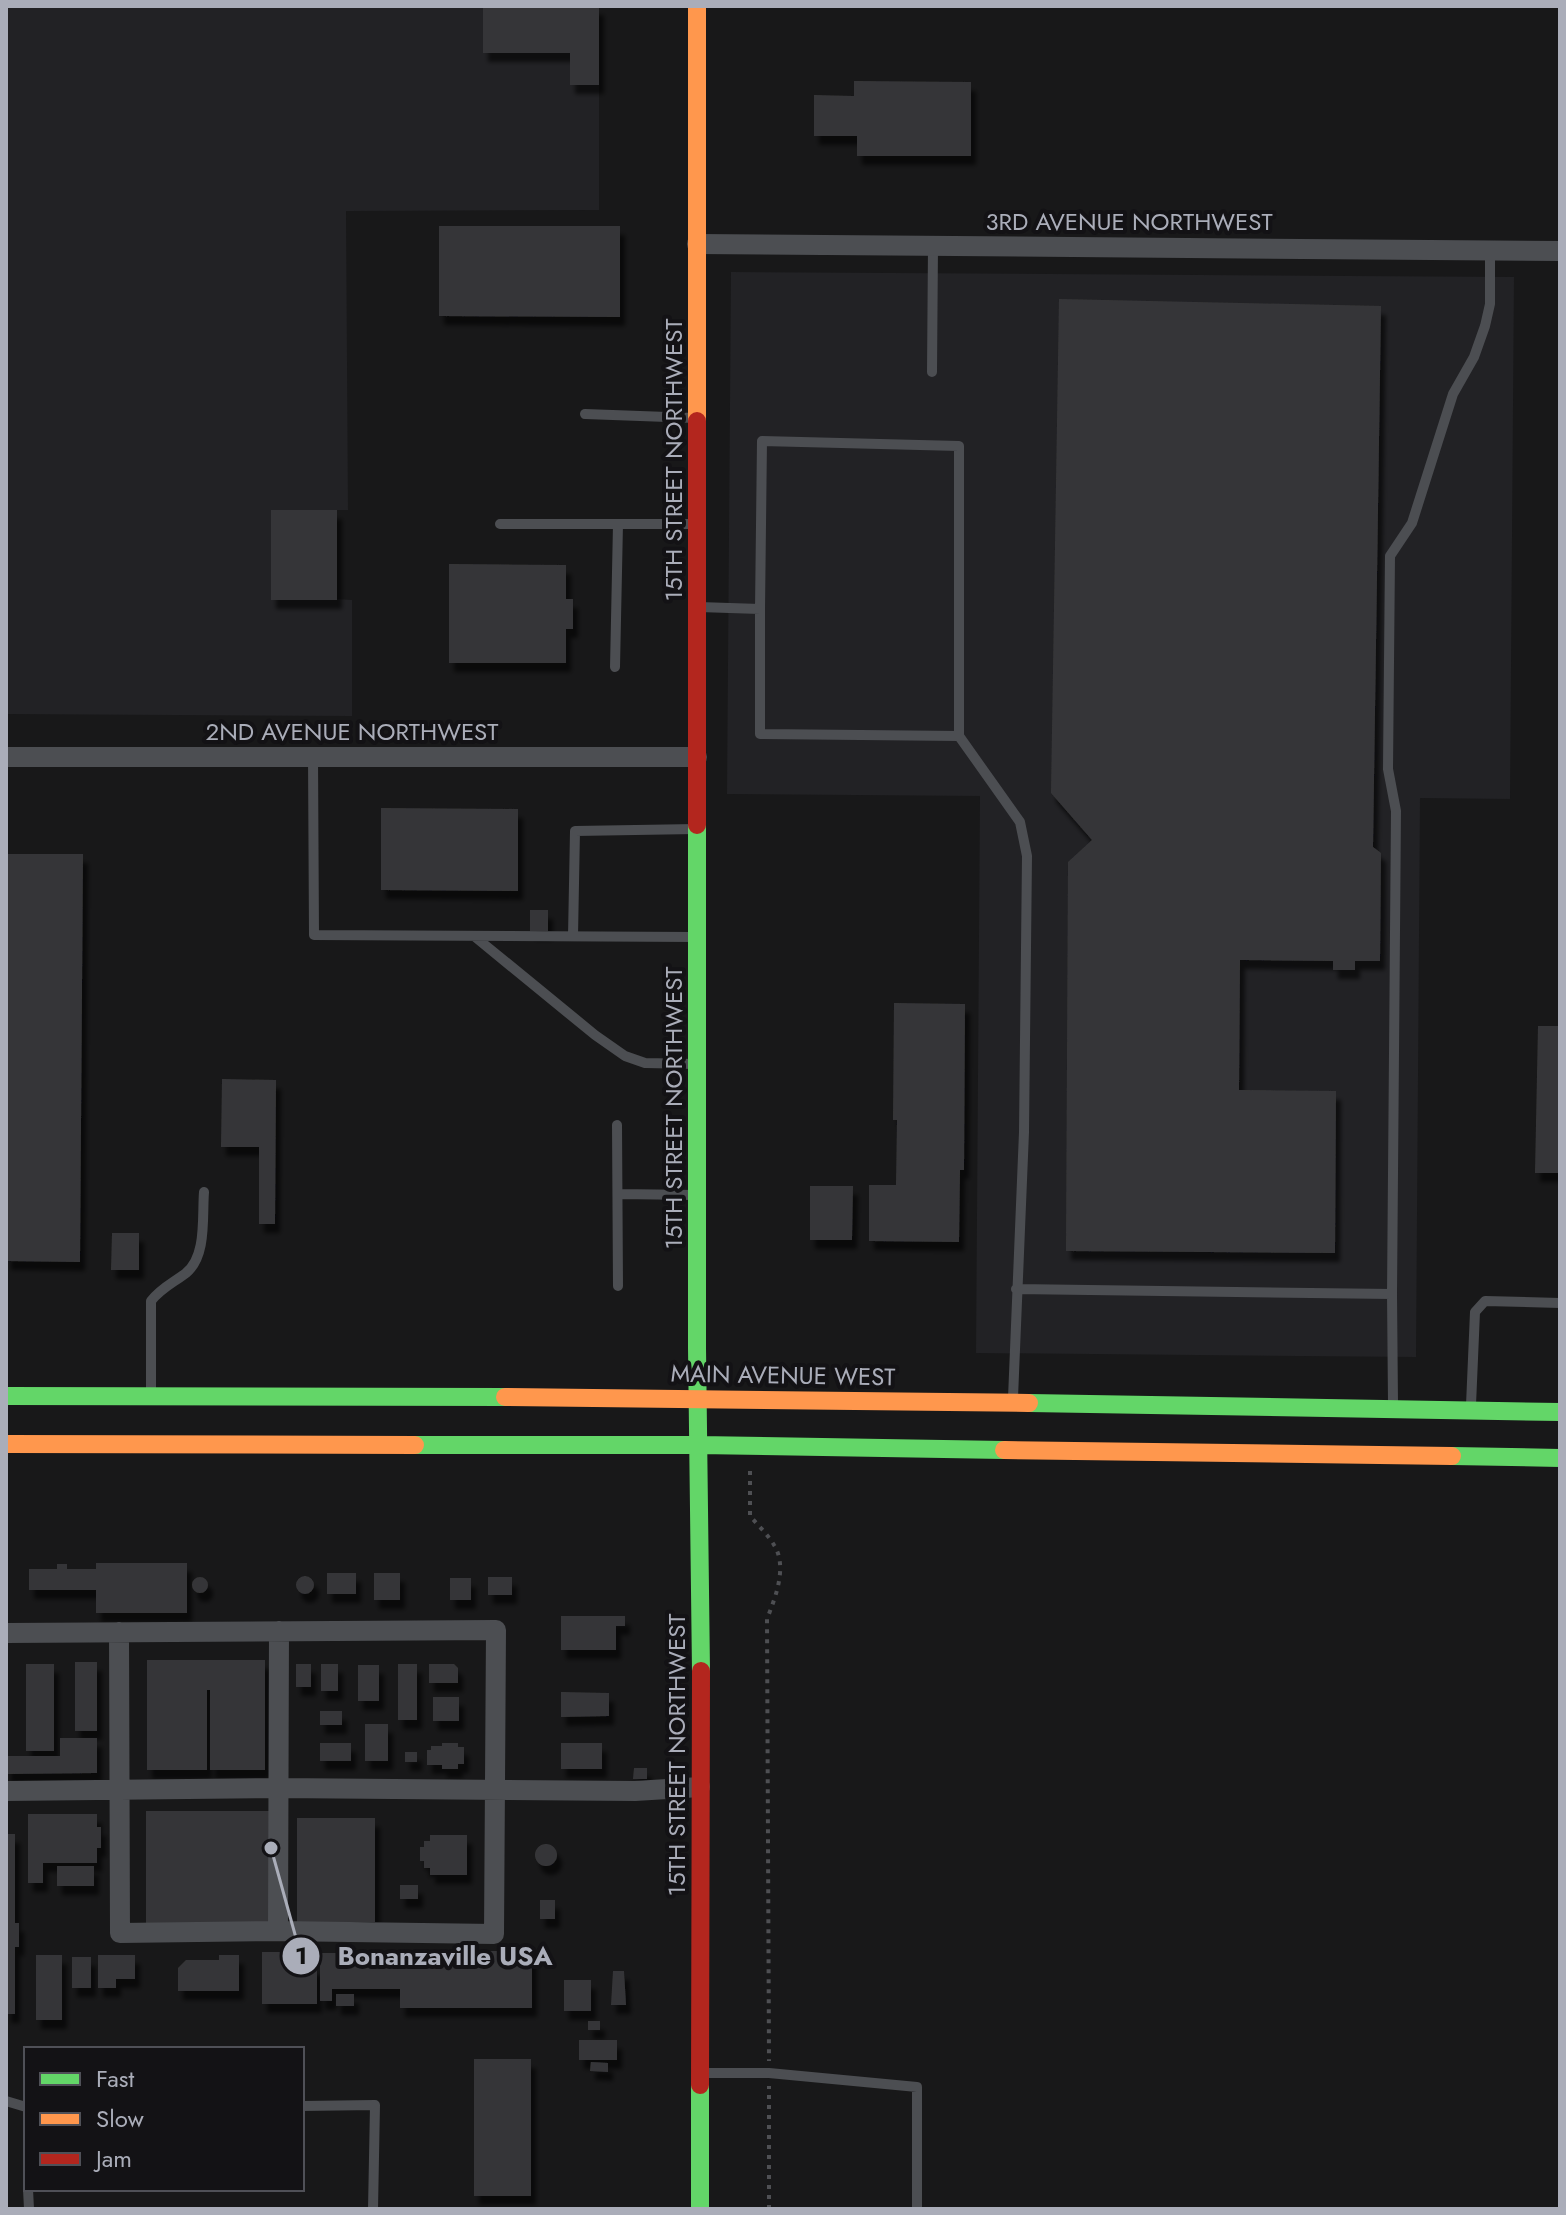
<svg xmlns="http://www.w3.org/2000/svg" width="1566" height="2215" font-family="Jost,sans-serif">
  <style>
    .built { fill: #222225 }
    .building { fill: #363638; filter: url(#shadow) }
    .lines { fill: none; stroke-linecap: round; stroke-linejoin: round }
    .path { stroke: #4e4f53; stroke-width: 4; stroke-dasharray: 4 6; stroke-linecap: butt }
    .lane { stroke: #4c4e52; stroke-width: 10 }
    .street { stroke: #4c4e52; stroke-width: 20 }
    .fast { stroke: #63d668; stroke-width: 18 }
    .slow { stroke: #ff974d; stroke-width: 18 }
    .jam { stroke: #b3261e; stroke-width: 18 }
    .labels { text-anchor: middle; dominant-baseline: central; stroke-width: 8; stroke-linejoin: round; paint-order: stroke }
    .street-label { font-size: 24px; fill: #aaadb9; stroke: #131215 }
    .leader { fill: none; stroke: #aaadb9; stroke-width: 3 }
    .callout-dot { fill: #aaadb9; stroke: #131215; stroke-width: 3 }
    .mark-label { font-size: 24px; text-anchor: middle; font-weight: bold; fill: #111 }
    .callout-label { font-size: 26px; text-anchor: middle; font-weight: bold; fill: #aaadb9; stroke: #131215; stroke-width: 8; stroke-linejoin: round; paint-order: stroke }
  </style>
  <defs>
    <filter id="shadow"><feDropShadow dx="5" dy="9" stdDeviation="2" flood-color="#0009"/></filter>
  </defs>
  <rect width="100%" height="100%" fill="#181819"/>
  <path class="built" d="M6 6H599V210L346 211 348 510H337V599L352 600V716L6 714Z
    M731 272 1514 277 1510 799 1420 798 1416 1357 976 1353 980 796 727 794Z"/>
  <path class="building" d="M483 6H599V85H570V53H483Z
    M854 81 971 82V156H857V136H814V95L854 96Z
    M439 226H620V317L439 316Z
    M1059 299 1381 306 1373 847 1381 853 1380 961H1355V970H1333V961L1240 960 1239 1090 1336 1091 1335 1253 1066 1251 1068 862 1092 840 1051 793Z
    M271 510H337V600H271Z
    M449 564 566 565V599H573V629H566V663H449Z
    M381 808 518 809V891L381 890Z
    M7 854H83L80 1262 6 1261Z
    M530 910H548V931H530Z
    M894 1003 965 1004 964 1170H960L959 1242 869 1241V1185H896L897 1120H893Z
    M1538 1026H1560V1173H1535Z
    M222 1079 276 1080 275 1224H259V1147H221Z
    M810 1186H853L852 1240H810Z
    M112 1233H139V1270H111Z
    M96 1563H187V1613H96V1590H29V1569H57V1564H67V1569H96Z
    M327 1573H356V1594H327Z
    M374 1573H400V1600H374Z
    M296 1585a9 9 0 1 1 18 0a9 9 0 1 1-18 0Z
    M192 1585a8 8 0 1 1 16 0a8 8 0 1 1-16 0Z
    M488 1577H512V1595H488Z
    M450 1578H471V1600H450Z
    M561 1616H625V1626H616V1650H561Z
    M147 1660H265V1770H210V1690H207V1770H147Z
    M75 1662H97V1731H75Z
    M26 1664H54V1751H26Z
    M296 1664H311V1687H296Z
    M321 1664H338V1691H321Z
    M398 1664H417V1720H398Z
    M429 1664H454L458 1668V1683H429Z
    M358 1665H379V1701H358Z
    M561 1692 609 1693V1716L561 1717Z
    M433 1697H459V1721H433Z
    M320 1711H342V1725H320Z
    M365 1724H388V1761H365Z
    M60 1738H97V1773L6 1774V1756H60Z
    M320 1743H351V1761H320Z
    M442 1743H458V1747H464V1764H458V1769H442V1765H427V1750H431V1746H442Z
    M561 1743H602V1769H561Z
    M405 1752H417V1762H405Z
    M634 1768H647V1779H633Z
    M146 1811H270V1923H146Z
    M28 1814H97V1827H101V1848H97V1863H43V1883H28Z
    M297 1818H375V1922H297Z
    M6 1834H15V1923H19V1947H15V2014H6Z
    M430 1835H467V1875H430V1868H424V1861H420V1847H424V1841H430Z
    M535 1855a11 11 0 1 1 22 0a11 11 0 1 1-22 0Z
    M57 1866H94V1886H57Z
    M400 1885H418V1899H400Z
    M540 1900H555V1919H540Z
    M400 1951H532V2008H400V1989H332V2001H320V1953H400Z
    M262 1952H305V1966H317V2004H262Z
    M36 1955H62V2020H36Z
    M98 1955H135V1979H116V1988H98Z
    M219 1955H239V1991H178V1968L186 1960H219Z
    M72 1957H91V1988H72Z
    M613 1971H624L626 2005H611Z
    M564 1980H591V2011H564Z
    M336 1994H354V2006H336Z
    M588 2021H600V2030H588Z
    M579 2040H617V2060H579Z
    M474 2059H531V2196H474Z
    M591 2062 608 2063V2072L590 2071Z"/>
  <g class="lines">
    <path class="path" d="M750 1471V1516C758 1525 768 1535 774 1545 788 1567 775 1598 767 1619L769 2061
      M769 2209V2086"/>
    <path class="lane" d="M932 372 933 246
      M585 414 695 418
      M500 524H694
      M699 607 760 609V734L959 736 1020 822 1027 856 1024 1132 1013 1398
      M760 609 762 441 959 446V736
      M615 667 618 524
      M313 757 314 935 695 937
      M474 936 595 1035 625 1056 645 1063 695 1064
      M573 936 575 831 696 829
      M617 1125 618 1286
      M618 1194 696 1195
      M1016 1289 1392 1294
      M151 1390V1301C161 1288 173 1283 186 1273 207 1256 202 1217 204 1192
      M1393 1403 1392 1294 1396 811 1388 769 1390 556 1412 523 1453 394 1474 357 1485 326 1490 304V250
      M1471 1405 1475 1312 1485 1301 1560 1303
      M701 2073H769L917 2087V2209
      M6 2101 26 2107
      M302 2106 375 2105 373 2209
      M28 2189 29 2209"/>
    <path class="street" d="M697 244 1560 251
      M6 757H697
      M6 1633 496 1630 494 1934 278 1931 120 1933 119 1632
      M6 1791 278 1788 635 1791 700 1787
      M278 1931 279 1631"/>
    <path class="fast" d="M697 825V1348L701 1671
      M6 1396 505 1397
      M1029 1403 1560 1412
      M415 1445H699L1004 1450
      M1452 1456 1560 1458
      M700 2209V2085"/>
    <path class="slow" d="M697 6V421
      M505 1397 1029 1403
      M6 1444 415 1445
      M1004 1450 1452 1456"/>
    <path class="jam" d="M697 421V825
      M700 2085 701 1671"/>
  </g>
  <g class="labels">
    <g class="street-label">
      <text x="1129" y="221">3RD AVENUE NORTHWEST</text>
      <text transform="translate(673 460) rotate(-90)">15TH STREET NORTHWEST</text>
      <text x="352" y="731">2ND AVENUE NORTHWEST</text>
      <text transform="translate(673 1108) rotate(-90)">15TH STREET NORTHWEST</text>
      <text transform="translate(783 1375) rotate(1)">MAIN AVENUE WEST</text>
      <text transform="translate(676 1755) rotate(-90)">15TH STREET NORTHWEST</text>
    </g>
  </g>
  <path class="leader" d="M271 1848L301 1956"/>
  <g class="callout-dot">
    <circle cx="271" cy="1848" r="8"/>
    <circle cx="301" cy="1956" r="20"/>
  </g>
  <g class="mark-label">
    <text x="301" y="1964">1</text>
  </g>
  <g class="callout-label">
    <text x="445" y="1965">Bonanzaville USA</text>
  </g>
  <rect width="1566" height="2215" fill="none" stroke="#aaadb9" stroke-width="16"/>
  <rect x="24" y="2047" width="280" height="144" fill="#131215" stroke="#4f5057" stroke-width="2"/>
  <rect x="40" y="2073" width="40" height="12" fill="#63d668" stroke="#4f5057" stroke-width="2"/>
  <text x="96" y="2087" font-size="24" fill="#aaadb9">Fast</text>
  <rect x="40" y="2113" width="40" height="12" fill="#ff974d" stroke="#4f5057" stroke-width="2"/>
  <text x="96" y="2127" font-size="24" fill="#aaadb9">Slow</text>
  <rect x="40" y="2153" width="40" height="12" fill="#b3261e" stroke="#4f5057" stroke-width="2"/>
  <text x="96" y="2167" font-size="24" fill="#aaadb9">Jam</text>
</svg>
